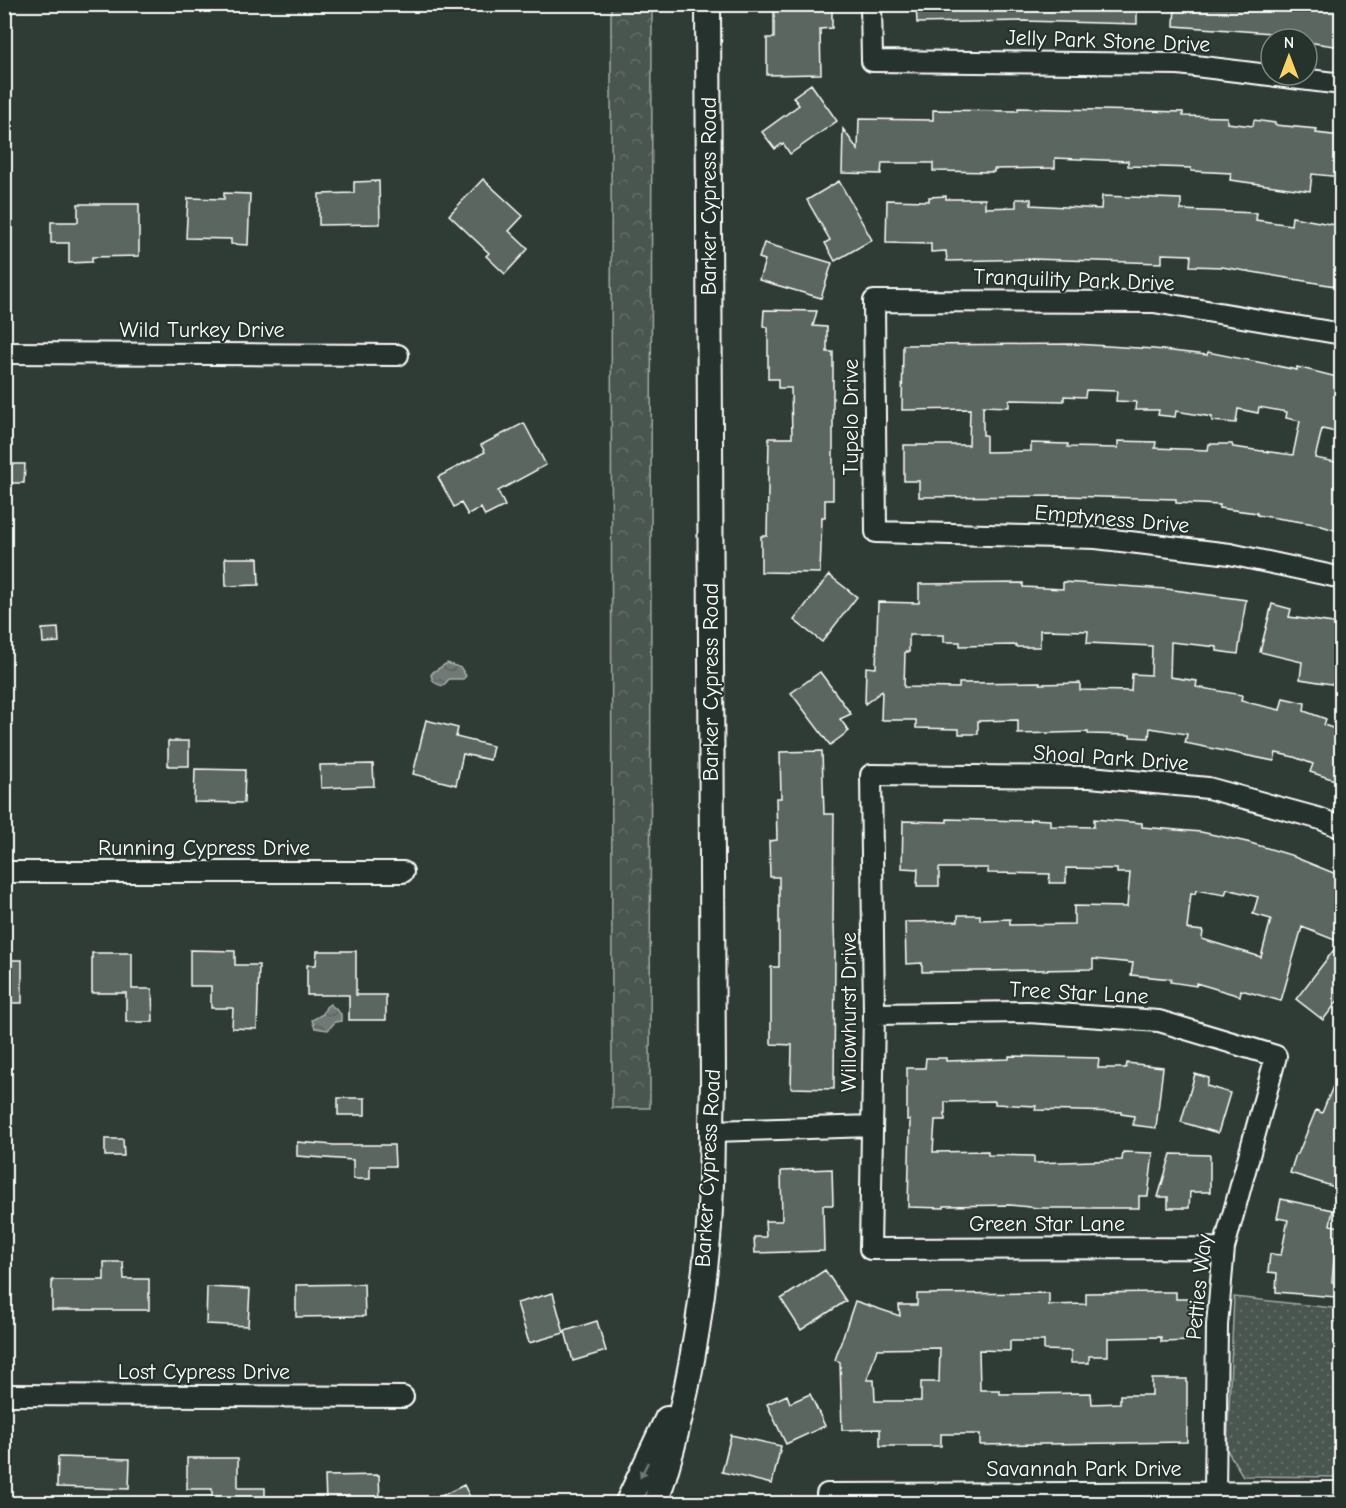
<svg xmlns="http://www.w3.org/2000/svg" width="1346" height="1508" font-family="'Comic Neue',sans-serif">
  <style>
    .green { fill: url(#green-dots); stroke: #a4aaa7; stroke-width: 1.5 }
    .forest { fill: url(#forest-crowns); stroke: #a4aaa7; stroke-width: 1.5 }
    .water { fill: url(#water-waves); stroke: #a9afac; stroke-width: 1.5 }
    .building { fill: #5b6661; stroke: #fff; stroke-width: 1.5; fill-rule: evenodd }
    .lines { fill: none; stroke-linecap: round; stroke-linejoin: round }
    .minor-casing { stroke: #fff; stroke-width: 24 }
    .tertiary-casing { stroke: #fff; stroke-width: 28 }
    .minor { stroke: #26332d; stroke-width: 20 }
    .tertiary { stroke: #26332d; stroke-width: 24 }
    .oneway { fill: #727a76 }
    .labels { text-anchor: middle; dominant-baseline: central; stroke-width: 4.5; stroke-linejoin: round; paint-order: stroke }
    .street-label { font-size: 22px; fill: #fff; stroke: #26332d }
  </style>
  <defs>
    <pattern id="green-dots" width="8" height="8" patternUnits="userSpaceOnUse" patternTransform="scale(1.5)"><rect width="8" height="8" fill="#4a544f"/><path d="M2 2h.1M6 6h.1" fill="none" stroke="#656e69" stroke-width="1.8" stroke-linecap="round"/></pattern>
    <pattern id="forest-crowns" width="20" height="18" patternUnits="userSpaceOnUse" patternTransform="scale(1.5)"><rect width="20" height="18" fill="#4a544f"/><path d="M2 6a3 3 0 1 1 6 0M12 15a3 3 0 1 1 6 0" fill="none" stroke="#656e69"/></pattern>
    <pattern id="water-waves" width="16" height="10" patternUnits="userSpaceOnUse" patternTransform="scale(1.5)"><rect width="16" height="10" fill="#707975"/><path d="M0 5q4-4 8 0t8 0" fill="none" stroke="#5e6260"/></pattern>
  </defs>
  <rect width="100%" height="100%" fill="#2f3b35"/>
  <filter id="ink" filterUnits="userSpaceOnUse"><feTurbulence type="fractalNoise" baseFrequency=".0167" numOctaves="2"/><feDisplacementMap in="SourceGraphic" scale="12" xChannelSelector="R" yChannelSelector="G"/><feConvolveMatrix kernelMatrix="1 2 1 2 8 2 1 2 1" color-interpolation-filters="sRGB"/></filter>
  <g filter="url(#ink)">
    <path class="green" d="M1234 1297 1341 1309V1477L1243 1476 1227 1450Z"/>
    <path class="forest" d="M611 5H652L650 1108H612Z"/>
    <path class="water" d="M447 663 461 668 466 676 463 679H449L443 686C437 685 432 682 431 675L433 672Z
      M330 1004 341 1014V1021L335 1022 328 1030 315 1028 312 1020 323 1014 326 1007Z"/>
    <path class="building" d="M774 4H832V28L820 29 821 74 767 75V38H774Z
      M916 4H1137V24L1023 21 917 23Z
      M1175 4H1341V47L1307 42V39H1298L1299 35 1174 26Z
      M811 84 837 121 790 154 783 143 775 149 762 132 799 105 793 97Z
      M1018 108 1183 112V116L1227 117V123L1253 126 1254 120 1275 123V125L1317 129 1316 133 1341 136V177L1312 174 1310 191 1230 180 1231 173 1191 171V168L1128 166V161L1055 158V168L994 169V172L933 171V163H882L881 174 842 173 843 129 858 150 859 119 933 120V110L1018 111Z
      M483 179 523 216 509 231 528 249 505 274 486 256 489 253 449 215Z
      M379 181 380 224 319 225V194L354 193V182Z
      M839 181 872 240 835 261 825 243 830 240 807 200Z
      M224 193 250 194 248 245 231 244V239L186 238 188 198 224 199Z
      M946 196V199H985V208L1016 207V199H1031V205L1101 209 1102 196 1181 199V210L1257 213 1256 220 1291 225 1292 217 1341 226V287L1222 267 1190 266 1191 255 1162 254V263L1031 259 947 261 946 251 931 252V244L886 243 887 200 929 201V197Z
      M78 204H139V256L92 257V262L69 263V243H51V222H78Z
      M764 243 832 263 821 298 759 280 765 260 759 258Z
      M764 310 817 311 813 326 827 327V352H833V500H825V517H822L820 573 761 572V536H767L769 438H792L791 388H778V379H768V327L763 326Z
      M1076 344 1154 349 1207 355 1208 352 1297 370V367L1341 378V433L1322 429 1315 458 1341 463V532L1315 524 1257 515V513L1219 508 1220 505 1176 503V499L1064 496 919 497V481H904V445H969L970 409 902 410 903 345ZM1086 390 1117 391 1116 401 1136 402 1135 410H1159L1158 415 1175 417 1176 411 1212 417V421L1236 423 1238 409 1258 413 1259 407 1287 412 1286 418 1300 421 1293 455 1233 447 1232 444H1209L1208 450 1155 448 1156 442 1118 441V448L1068 447V444L1031 443V451L986 452V435H983V406L1009 407V400L1064 401V396L1085 397Z
      M524 423 546 465 498 491 505 506 485 516 481 508 468 515 461 503 454 507 438 477 485 452 481 445Z
      M11 464H25L24 483H10Z
      M225 558H258L259 585 226 586Z
      M829 575 857 597 822 642 794 620Z
      M1063 582 1167 589 1246 600 1238 654 1217 651V647L1171 642 1170 677 1197 681 1196 687 1242 695 1241 701 1280 710 1283 698 1305 703 1304 711 1326 719 1324 725 1341 731V782L1310 772 1313 764 1294 757 1276 753 1274 761 1185 743 1187 734 1150 728 1149 738 1130 737V735L1088 734V732L1018 734V720L978 721V734H959V729L916 728V720H881L882 691 865 704 866 667 876 668 878 602 919 603V584L1023 583V587L1063 589ZM1040 630 1088 631 1087 643 1152 646 1151 675 1132 674 1131 691 1080 690V683L1040 684V682L959 683V688L904 687 905 652H909V635H944V642H960V646L1016 645V647H1040Z
      M1272 604 1291 609 1289 617 1341 624V683L1338 682 1337 685 1300 679 1302 662 1260 652Z
      M58 628 59 642 43 643 42 629Z
      M820 672 851 714 840 719 849 731 830 745 791 693Z
      M426 720 458 728 456 737 493 746 490 760 463 754 456 785 413 774Z
      M168 741H189V766H168Z
      M822 751 824 814H834L833 924H834L835 954 834 1089 791 1088 792 1045 771 1044V967H779V877H770L769 841 777 840 776 798H781L780 752Z
      M373 764 374 786 321 788 320 765Z
      M195 769 245 770 244 803 194 802Z
      M947 819 1030 821V819L1050 820V826L1094 827V819L1142 823V827L1201 832 1247 842 1294 856V857L1341 876V997L1323 1020 1296 999 1340 942 1302 927 1281 1001 1241 990 1240 996 1196 983V986L1170 982 1171 979 1131 975 1133 963 1093 959V969L922 972V963L906 964 905 922 958 921V915H980V920L1010 919V925L1074 924V906L1127 907 1130 873H1117V869L1066 868V883H1049L1050 874 988 873V868H939V886H917L918 869 902 868 903 821 947 822ZM1227 889 1258 897 1253 914 1271 919 1261 957 1202 939 1203 931 1187 929 1191 893 1195 894 1196 890 1225 895Z
      M190 950 235 951V965H259L257 1029 232 1028 233 1008H211V986H190Z
      M317 951H356V995H386V1020H349V995H307V965H316Z
      M92 953H132V989H152L153 1022H126V993H92Z
      M4 960H22V1003H4Z
      M1009 1056 1099 1058 1098 1068H1126L1127 1063 1163 1067 1156 1128 1133 1125 1134 1116 1121 1114V1112L1035 1110 1036 1106 995 1104V1101L945 1102V1120H935L933 1152 988 1151V1155L1034 1156V1163L1122 1160 1123 1152 1153 1153 1148 1196H1139V1208H1039L1010 1205 944 1206V1208L908 1207 910 1120H907V1068H925L926 1058H946V1061L1009 1059Z
      M1341 1067V1176L1338 1188 1290 1173 1296 1154H1298L1316 1110 1322 1113Z
      M1195 1074 1209 1078 1207 1086 1230 1093 1218 1133 1181 1122Z
      M338 1098H365V1115H338Z
      M105 1139H123L124 1156H105Z
      M297 1142 334 1145H394L395 1166H370V1179H353V1160L297 1156Z
      M1171 1154 1210 1155V1192H1190L1189 1208H1168V1197H1158Z
      M832 1169 833 1205H823L824 1251 755 1253 754 1237H766L765 1221H782L781 1171Z
      M1281 1199 1333 1210 1330 1225 1341 1227 1338 1249 1335 1248 1332 1282 1337 1283 1336 1297 1276 1292 1277 1273 1268 1272 1270 1254 1281 1255 1288 1220 1277 1218Z
      M104 1262H123L124 1279H149V1310H52V1280H104Z
      M825 1270 846 1301 801 1330 781 1299Z
      M364 1284 365 1316 296 1317V1285Z
      M207 1287 250 1289 248 1326 206 1324Z
      M1158 1292H1176V1299H1191L1192 1341 1161 1342V1337L1108 1338V1356H1089V1363H1071V1351L1044 1350V1341H1010V1351L979 1350 980 1390H1000V1394L1091 1393 1092 1404 1120 1403V1395H1152V1379H1187V1442L980 1445V1434H941V1446H880V1429L842 1430 840 1362 835 1360 855 1301 900 1316 899 1305H917V1294L1049 1293V1305L1086 1304V1293ZM940 1348 939 1382H921V1401H875L874 1380H867L877 1349Z
      M553 1293 564 1333 529 1343 517 1303Z
      M597 1321 606 1351 573 1361 565 1331Z
      M810 1394 825 1426 786 1444 767 1404 787 1395 790 1403Z
      M731 1435 781 1446 772 1484 722 1472Z
      M58 1457 130 1459 129 1489 57 1487Z
      M187 1458H238V1488H265V1503H212V1489H187Z
      M379 1475 380 1503H326L325 1476Z
      M464 1485 473 1503H427Z"/>
    <g class="lines">
      <defs>
        <path id="minor" d="M871 4 872 61 1179 64 1342 84
          M1342 334 1154 302 874 301 876 532 1096 538 1230 554 1342 578
          M4 353 398 355
          M4 872H403
          M874 1014 1029 1012 1159 1021 1276 1056 1224 1248 1217 1325 1215 1493
          M712 1131 872 1126
          M1224 1248 870 1249 874 1014 871 775 1090 777 1208 788 1321 819 1342 828
          M4 1395 403 1397
          M827 1494 1342 1492"/>
        <path id="tertiary" d="M627 1504 667 1419
          M655 1504C683 1422 699 1334 707 1249 713 1195 711 1139 713 1084L708 4"/>
      </defs>
      <use href="#minor" class="minor-casing"/>
      <use href="#tertiary" class="tertiary-casing"/>
      <use href="#minor" class="minor"/>
      <use href="#tertiary" class="tertiary"/>
    </g>
    <defs><path id="oneway-solid" d="M-6-.8H1V-3.2L6.5 0L1 3.2V.8H-6Z" transform="scale(1.5)"/></defs>
    <use class="oneway" href="#oneway-solid" transform="translate(644 1470) rotate(116)"/>
  </g>
  <g class="labels">
    <g class="street-label">
      <text transform="translate(1108 41) rotate(2)">Jelly Park Stone Drive</text>
      <text transform="translate(709 196) rotate(-90)">Barker Cypress Road</text>
      <text transform="translate(1074 280) rotate(2)">Tranquility Park Drive</text>
      <text x="202" y="330">Wild Turkey Drive</text>
      <text transform="translate(851 417) rotate(-90)">Tupelo Drive</text>
      <text transform="translate(1112 519) rotate(5)">Emptyness Drive</text>
      <text transform="translate(711 682) rotate(-90)">Barker Cypress Road</text>
      <text transform="translate(1111 758) rotate(4)">Shoal Park Drive</text>
      <text x="204" y="848">Running Cypress Drive</text>
      <text transform="translate(1079 993) rotate(3)">Tree Star Lane</text>
      <text transform="translate(849 1012) rotate(-90)">Willowhurst Drive</text>
      <text transform="translate(708 1168) rotate(-87)">Barker Cypress Road</text>
      <text x="1047" y="1224">Green Star Lane</text>
      <text transform="translate(1199 1287) rotate(-84)">Petties Way</text>
      <text x="204" y="1372">Lost Cypress Drive</text>
      <text x="1084" y="1469">Savannah Park Drive</text>
    </g>
  </g>
  <rect width="1346" height="1508" fill="none" stroke="#26332d" stroke-width="24"/>
  <rect x="12" y="12" width="1322" height="1484" fill="none" stroke="#fff" stroke-width="2" filter="url(#ink)"/>
  <g transform="translate(1289 57)"><circle r="28" fill="#26332d" stroke="#7d8581" stroke-width="1.5"/>
  <path d="M0-4.5L10 22L0 15L-10 22Z" fill="#ffd166"/>
  <text y="-9" font-size="16" font-weight="bold" text-anchor="middle" fill="#ffffff">N</text>
  </g>
</svg>
